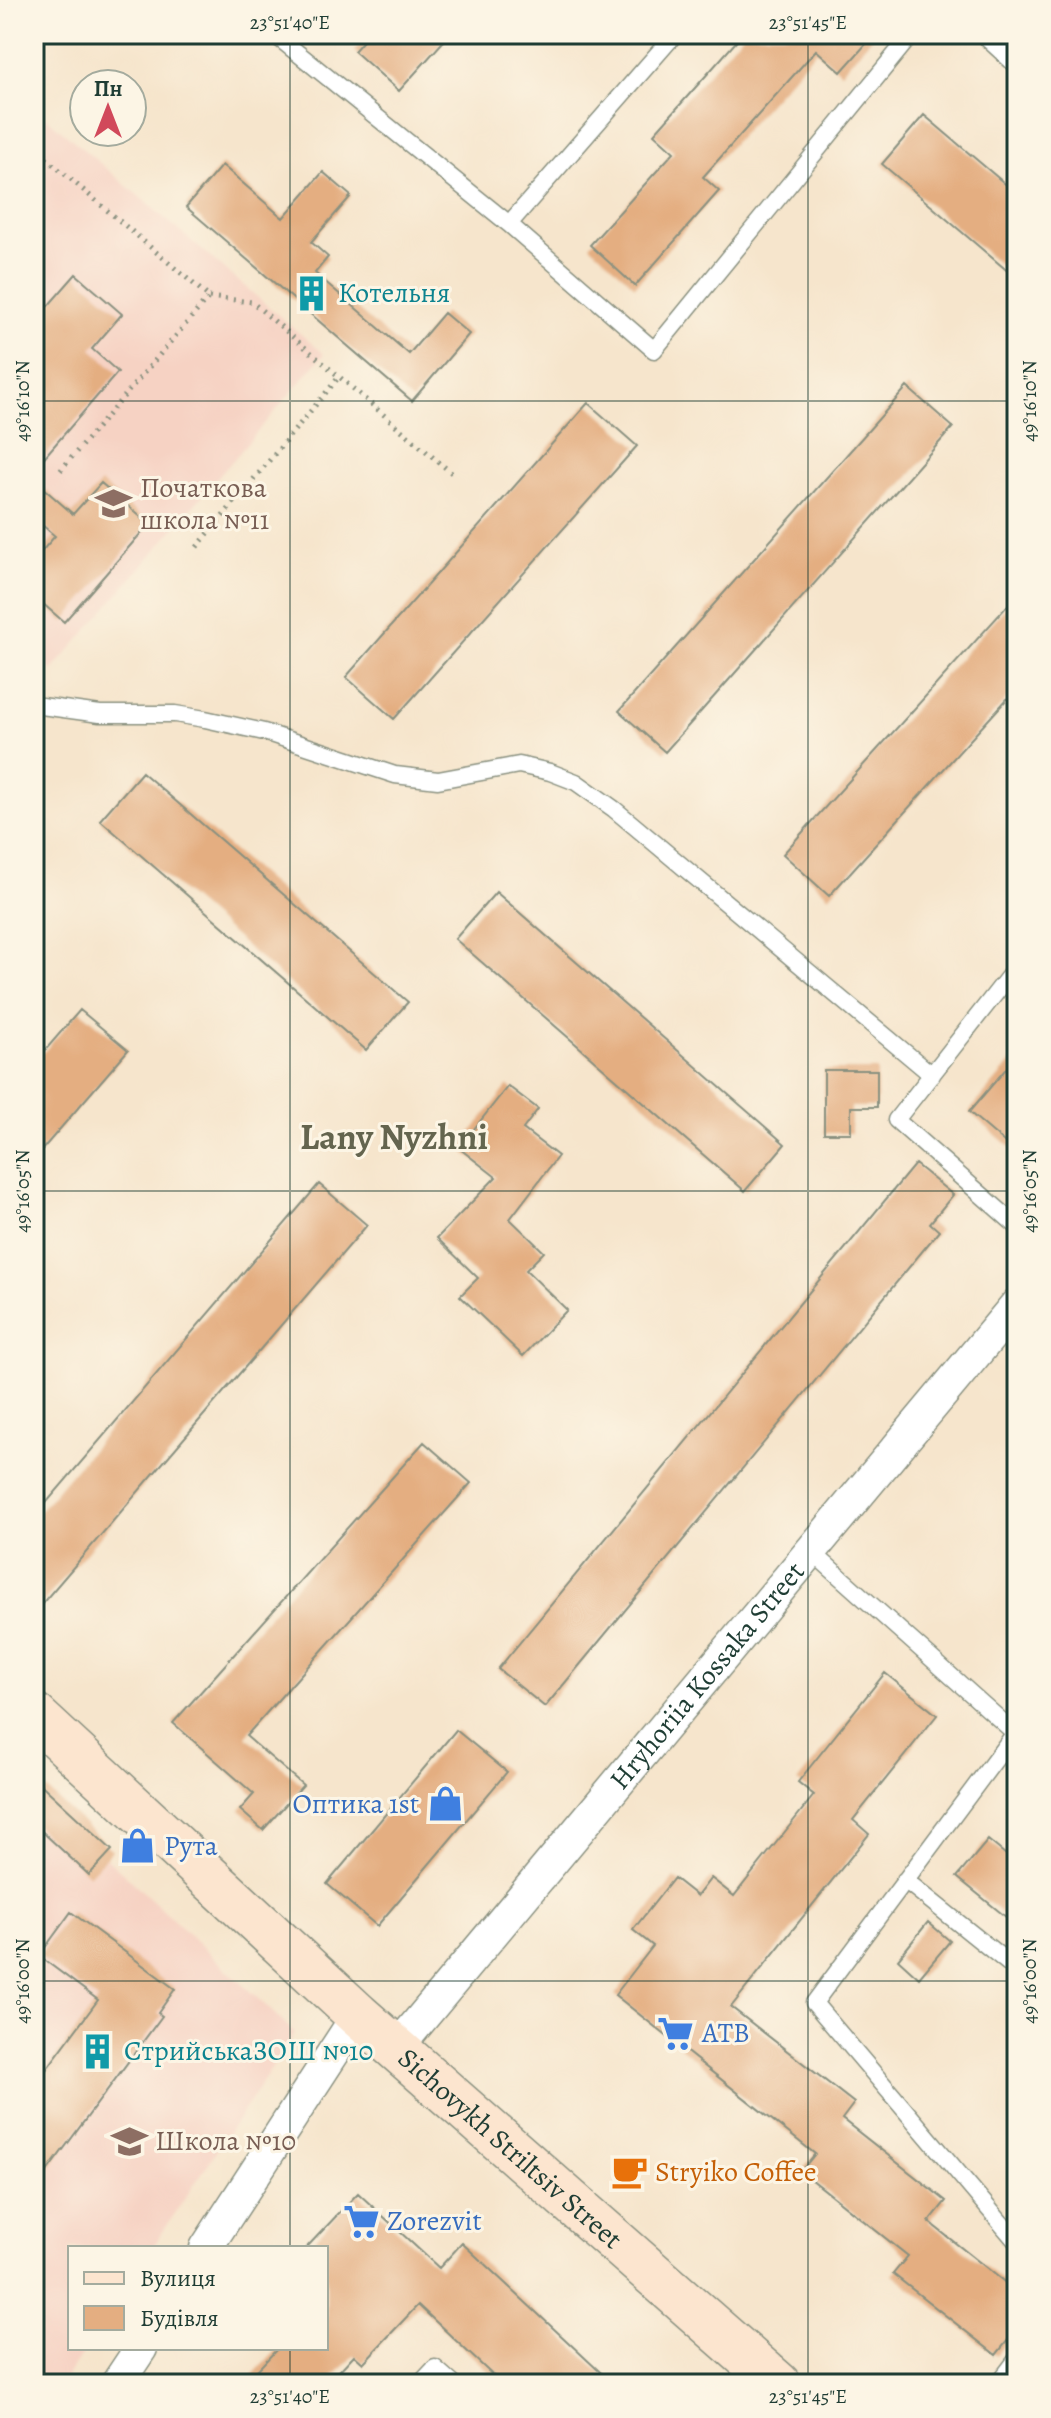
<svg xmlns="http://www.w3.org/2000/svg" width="1051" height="2418" font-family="Alegreya,serif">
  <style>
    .built { fill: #f6d2c3 }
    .building { fill: #e4ae81 }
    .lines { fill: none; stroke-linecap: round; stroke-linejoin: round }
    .lane-casing { stroke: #8a9180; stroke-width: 19 }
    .street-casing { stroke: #8a9180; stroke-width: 35 }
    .secondary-casing { stroke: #8a9180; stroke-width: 47 }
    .path { stroke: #8a9180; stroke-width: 5; stroke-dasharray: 2 6; stroke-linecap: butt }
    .lane { stroke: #fff; stroke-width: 16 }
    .street { stroke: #fff; stroke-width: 32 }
    .secondary { stroke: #fce5cf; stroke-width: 44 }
    .ticks { fill: none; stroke: #1f3d34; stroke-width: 2; stroke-opacity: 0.45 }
    .labels { text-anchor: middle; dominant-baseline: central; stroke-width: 6; stroke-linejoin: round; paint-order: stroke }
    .culture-label { font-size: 28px; fill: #0d838f; stroke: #fcf5e5; text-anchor: start }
    .education-label { font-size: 28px; fill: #785e54; stroke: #fcf5e5; text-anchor: start }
    .street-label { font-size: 28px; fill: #1f3d34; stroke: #fcf5e5 }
    .shop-label { font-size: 28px; fill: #366cbe; stroke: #fcf5e5; text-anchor: start }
    .food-label { font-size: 28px; fill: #c56008; stroke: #fcf5e5; text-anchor: start }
    .district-label { font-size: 36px; font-weight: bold; fill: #64654f; stroke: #fcf5e5 }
    .neatline { fill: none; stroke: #1f3d34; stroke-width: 3 }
    .ticks-label { font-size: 20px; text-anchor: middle; fill: #1f3d34 }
  </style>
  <rect width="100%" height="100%" fill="#fcf5e5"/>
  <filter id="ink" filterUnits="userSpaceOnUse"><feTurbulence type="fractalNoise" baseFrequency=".0125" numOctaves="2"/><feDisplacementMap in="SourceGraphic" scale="16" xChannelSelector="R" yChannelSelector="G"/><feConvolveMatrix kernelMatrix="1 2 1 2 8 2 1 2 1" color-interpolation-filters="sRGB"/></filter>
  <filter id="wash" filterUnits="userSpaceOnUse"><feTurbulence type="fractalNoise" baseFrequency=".006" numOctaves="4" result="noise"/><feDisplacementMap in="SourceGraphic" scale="32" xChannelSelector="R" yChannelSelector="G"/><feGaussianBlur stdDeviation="1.8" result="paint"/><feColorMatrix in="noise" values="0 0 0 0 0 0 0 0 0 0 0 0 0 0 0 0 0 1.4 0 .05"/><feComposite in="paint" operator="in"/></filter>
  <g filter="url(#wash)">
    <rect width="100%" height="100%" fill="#f6e5cc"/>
    <path class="built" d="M34 107 324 354 52 671 34 655Z
      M34 1790 295 2033 152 2248H70V2348H86L62 2384H34Z"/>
    <g id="blocks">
      <path class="building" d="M369 34H450L399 91 354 51Z
        M743 34H875L841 72 816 50 703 177 719 191 635 286 590 245 674 152 654 134Z
        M924 115 1017 194V279L882 164Z
        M222 165 283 218 323 172 351 196 311 242 328 257 315 273 409 354 444 313 469 334 412 401 186 207Z
        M76 274 122 314 92 349 118 372 34 469V293L48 306Z
        M907 387 953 427 665 752 619 711Z
        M588 403 637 446 394 719 346 677Z
        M34 480 73 514 101 483 149 524 64 622 34 596V560L55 536 34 518Z
        M1017 595V688L829 896 783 854Z
        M142 772 408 1002 366 1050 100 820Z
        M496 892 785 1144 745 1191 455 939Z
        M80 1010 128 1050 34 1159V1063Z
        M1017 1056V1153L969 1112Z
        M824 1070H877V1107H851V1133H824Z
        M508 1086 538 1109 523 1129 558 1156 510 1219 544 1252 526 1270 567 1310 523 1356 460 1296 478 1278 437 1238 496 1177 459 1148Z
        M915 1164 953 1195 930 1223 939 1231 545 1707 498 1669Z
        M319 1184 367 1225 34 1613V1517Z
        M424 1442 471 1483 246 1736 303 1785 263 1830 240 1810 254 1794 173 1723Z
        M885 1673 937 1715 853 1820 869 1834 731 2007 854 2103 842 2119 946 2201 929 2222 1017 2292V2329L996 2355 893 2274 908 2256 801 2171 815 2154 615 1995 653 1946 633 1930 674 1878 697 1896 711 1878 734 1896 814 1795 798 1782Z
        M456 1730 507 1772 377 1926 327 1884Z
        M34 1778 112 1850 89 1875 34 1824Z
        M988 1840 1017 1864V1926L957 1877Z
        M71 1912 175 1989 158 2013 162 2016 34 2189V2086L98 2000 39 1956Z
        M928 1922 950 1941 919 1978 898 1959Z
        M358 2193 439 2268 462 2243 613 2384H502L418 2305 363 2363 354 2355 327 2384H244L278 2348H326V2248H306Z"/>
    </g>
  </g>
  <g filter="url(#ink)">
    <use href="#blocks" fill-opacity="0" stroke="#8a9180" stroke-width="2"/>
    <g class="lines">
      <defs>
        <path id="lane" d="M274 34 509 224 654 350 912 34
          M509 224 675 34
          M34 705 100 714H175L205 719 264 732 395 775 438 780 519 765 550 772 576 782 614 809 932 1075
          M1017 966 896 1120 1017 1226
          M811 1551 1015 1733 814 2003 1017 2242
          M905 1880 1017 1970
          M420 2384 435 2368 453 2384
          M998 2384 1017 2359"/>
        <g id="street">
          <path d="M994 34 1017 55"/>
          <path id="s1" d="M396 2049 1017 1304"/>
          <path d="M206 2248 358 2015"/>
          <path d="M117 2384 141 2348"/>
        </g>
        <g id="secondary">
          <path id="s2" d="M34 1715 358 2015 778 2384"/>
        </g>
      </defs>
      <use href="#lane" class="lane-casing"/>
      <use href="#street" class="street-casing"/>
      <use href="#secondary" class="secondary-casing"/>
      <path class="path" d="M34 148 209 297 60 471
        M209 297 252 302 455 476
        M197 547 339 377"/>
      <use href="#lane" class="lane"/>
      <use href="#street" class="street"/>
      <use href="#secondary" class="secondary"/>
    </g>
  </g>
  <path class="ticks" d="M290 34V2248M808 34V2384M34 401H1017M34 1191H1017M34 1981H1017M290 2348V2384"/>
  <defs>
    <symbol id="building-bare" viewBox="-9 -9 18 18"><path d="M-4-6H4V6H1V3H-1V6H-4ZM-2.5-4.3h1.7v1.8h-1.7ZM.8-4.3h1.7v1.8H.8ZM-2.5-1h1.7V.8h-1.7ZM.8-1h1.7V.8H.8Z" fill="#0f9aa8" stroke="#fcf5e5" stroke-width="2.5" paint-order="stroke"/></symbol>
    <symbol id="school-bare" viewBox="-9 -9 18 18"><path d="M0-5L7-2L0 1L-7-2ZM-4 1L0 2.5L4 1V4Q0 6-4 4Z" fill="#8d6e63" stroke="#fcf5e5" stroke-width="2.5" paint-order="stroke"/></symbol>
    <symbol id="shop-bare" viewBox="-9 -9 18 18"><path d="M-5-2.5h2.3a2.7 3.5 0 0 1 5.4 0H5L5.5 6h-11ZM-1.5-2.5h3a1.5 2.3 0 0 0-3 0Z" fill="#3f7fe0" stroke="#fcf5e5" stroke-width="2.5" paint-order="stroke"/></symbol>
    <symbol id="supermarket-bare" viewBox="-9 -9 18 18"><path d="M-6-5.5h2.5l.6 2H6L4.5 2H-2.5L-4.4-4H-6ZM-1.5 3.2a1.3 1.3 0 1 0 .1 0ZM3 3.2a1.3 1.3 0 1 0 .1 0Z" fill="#3f7fe0" stroke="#fcf5e5" stroke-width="2.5" paint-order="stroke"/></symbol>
    <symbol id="cafe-bare" viewBox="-9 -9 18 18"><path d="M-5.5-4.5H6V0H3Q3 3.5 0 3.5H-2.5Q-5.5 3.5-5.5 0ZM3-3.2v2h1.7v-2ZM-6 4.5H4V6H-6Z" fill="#e8710a" stroke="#fcf5e5" stroke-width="2.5" paint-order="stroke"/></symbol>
  </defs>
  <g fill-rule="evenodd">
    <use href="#building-bare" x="286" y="268" width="51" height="51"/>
    <use href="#school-bare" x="88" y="478" width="51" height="51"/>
    <use href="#shop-bare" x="420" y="1778" width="51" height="51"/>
    <use href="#shop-bare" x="112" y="1820" width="51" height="51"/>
    <use href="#supermarket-bare" x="650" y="2008" width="51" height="51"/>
    <use href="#building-bare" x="72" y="2026" width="51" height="51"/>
    <use href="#school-bare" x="104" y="2116" width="51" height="51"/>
    <use href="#cafe-bare" x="604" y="2146" width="51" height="51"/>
    <use href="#supermarket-bare" x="336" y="2196" width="51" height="51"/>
  </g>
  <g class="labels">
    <g class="culture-label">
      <text x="338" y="293">Котельня</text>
      <text x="124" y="2051">СтрийськаЗОШ №10</text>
    </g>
    <g class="education-label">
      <text x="140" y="488">Початкова<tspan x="140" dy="32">школа №11</tspan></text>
      <text x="155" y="2141">Школа №10</text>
    </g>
    <g class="street-label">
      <text stroke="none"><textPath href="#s1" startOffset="486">Hryhoriia Kossaka Street</textPath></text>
      <text stroke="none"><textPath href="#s2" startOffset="644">Sichovykh Striltsiv Street</textPath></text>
    </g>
    <g class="shop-label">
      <text x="419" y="1804" text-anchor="end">Оптика 1st</text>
      <text x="164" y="1846">Рута</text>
      <text x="702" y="2033">ATB</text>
      <text x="387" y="2221">Zorezvit</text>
    </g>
    <g class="food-label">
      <text x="655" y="2172">Stryiko Coffee</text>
    </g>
    <g class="district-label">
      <text x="394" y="1136">Lany Nyzhni</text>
    </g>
  </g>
  <rect width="1051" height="2418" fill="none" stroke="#fcf5e5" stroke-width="88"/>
  <rect x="68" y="2246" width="260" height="104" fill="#fcf5e5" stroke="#a4ab9e" stroke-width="2"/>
  <rect x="84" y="2272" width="40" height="12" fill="#fce5cf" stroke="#a4ab9e" stroke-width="2"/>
  <text x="140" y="2286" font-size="24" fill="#1f3d34">Вулиця</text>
  <rect x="84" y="2306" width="40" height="24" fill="#e4ae81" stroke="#a4ab9e" stroke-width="2"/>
  <text x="140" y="2326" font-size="24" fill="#1f3d34">Будівля</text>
  <g transform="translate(108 108)"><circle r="38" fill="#fcf5e5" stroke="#a4ab9e" stroke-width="2"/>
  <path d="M0-6L14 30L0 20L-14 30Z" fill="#d1495b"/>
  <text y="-12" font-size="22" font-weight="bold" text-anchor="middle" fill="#1f3d34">Пн</text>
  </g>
  <rect x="44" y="44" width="963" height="2330" class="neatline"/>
  <g class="ticks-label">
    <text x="290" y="29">23°51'40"E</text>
    <text x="808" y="29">23°51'45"E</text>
    <text transform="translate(22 401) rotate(-90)" y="7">49°16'10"N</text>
    <text transform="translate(1029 401) rotate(-90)" y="7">49°16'10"N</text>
    <text transform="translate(22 1191) rotate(-90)" y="7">49°16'05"N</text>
    <text transform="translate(1029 1191) rotate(-90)" y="7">49°16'05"N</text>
    <text transform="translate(22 1981) rotate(-90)" y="7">49°16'00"N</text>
    <text transform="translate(1029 1981) rotate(-90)" y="7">49°16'00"N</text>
    <text x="290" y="2403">23°51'40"E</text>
    <text x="808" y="2403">23°51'45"E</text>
  </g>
</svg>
